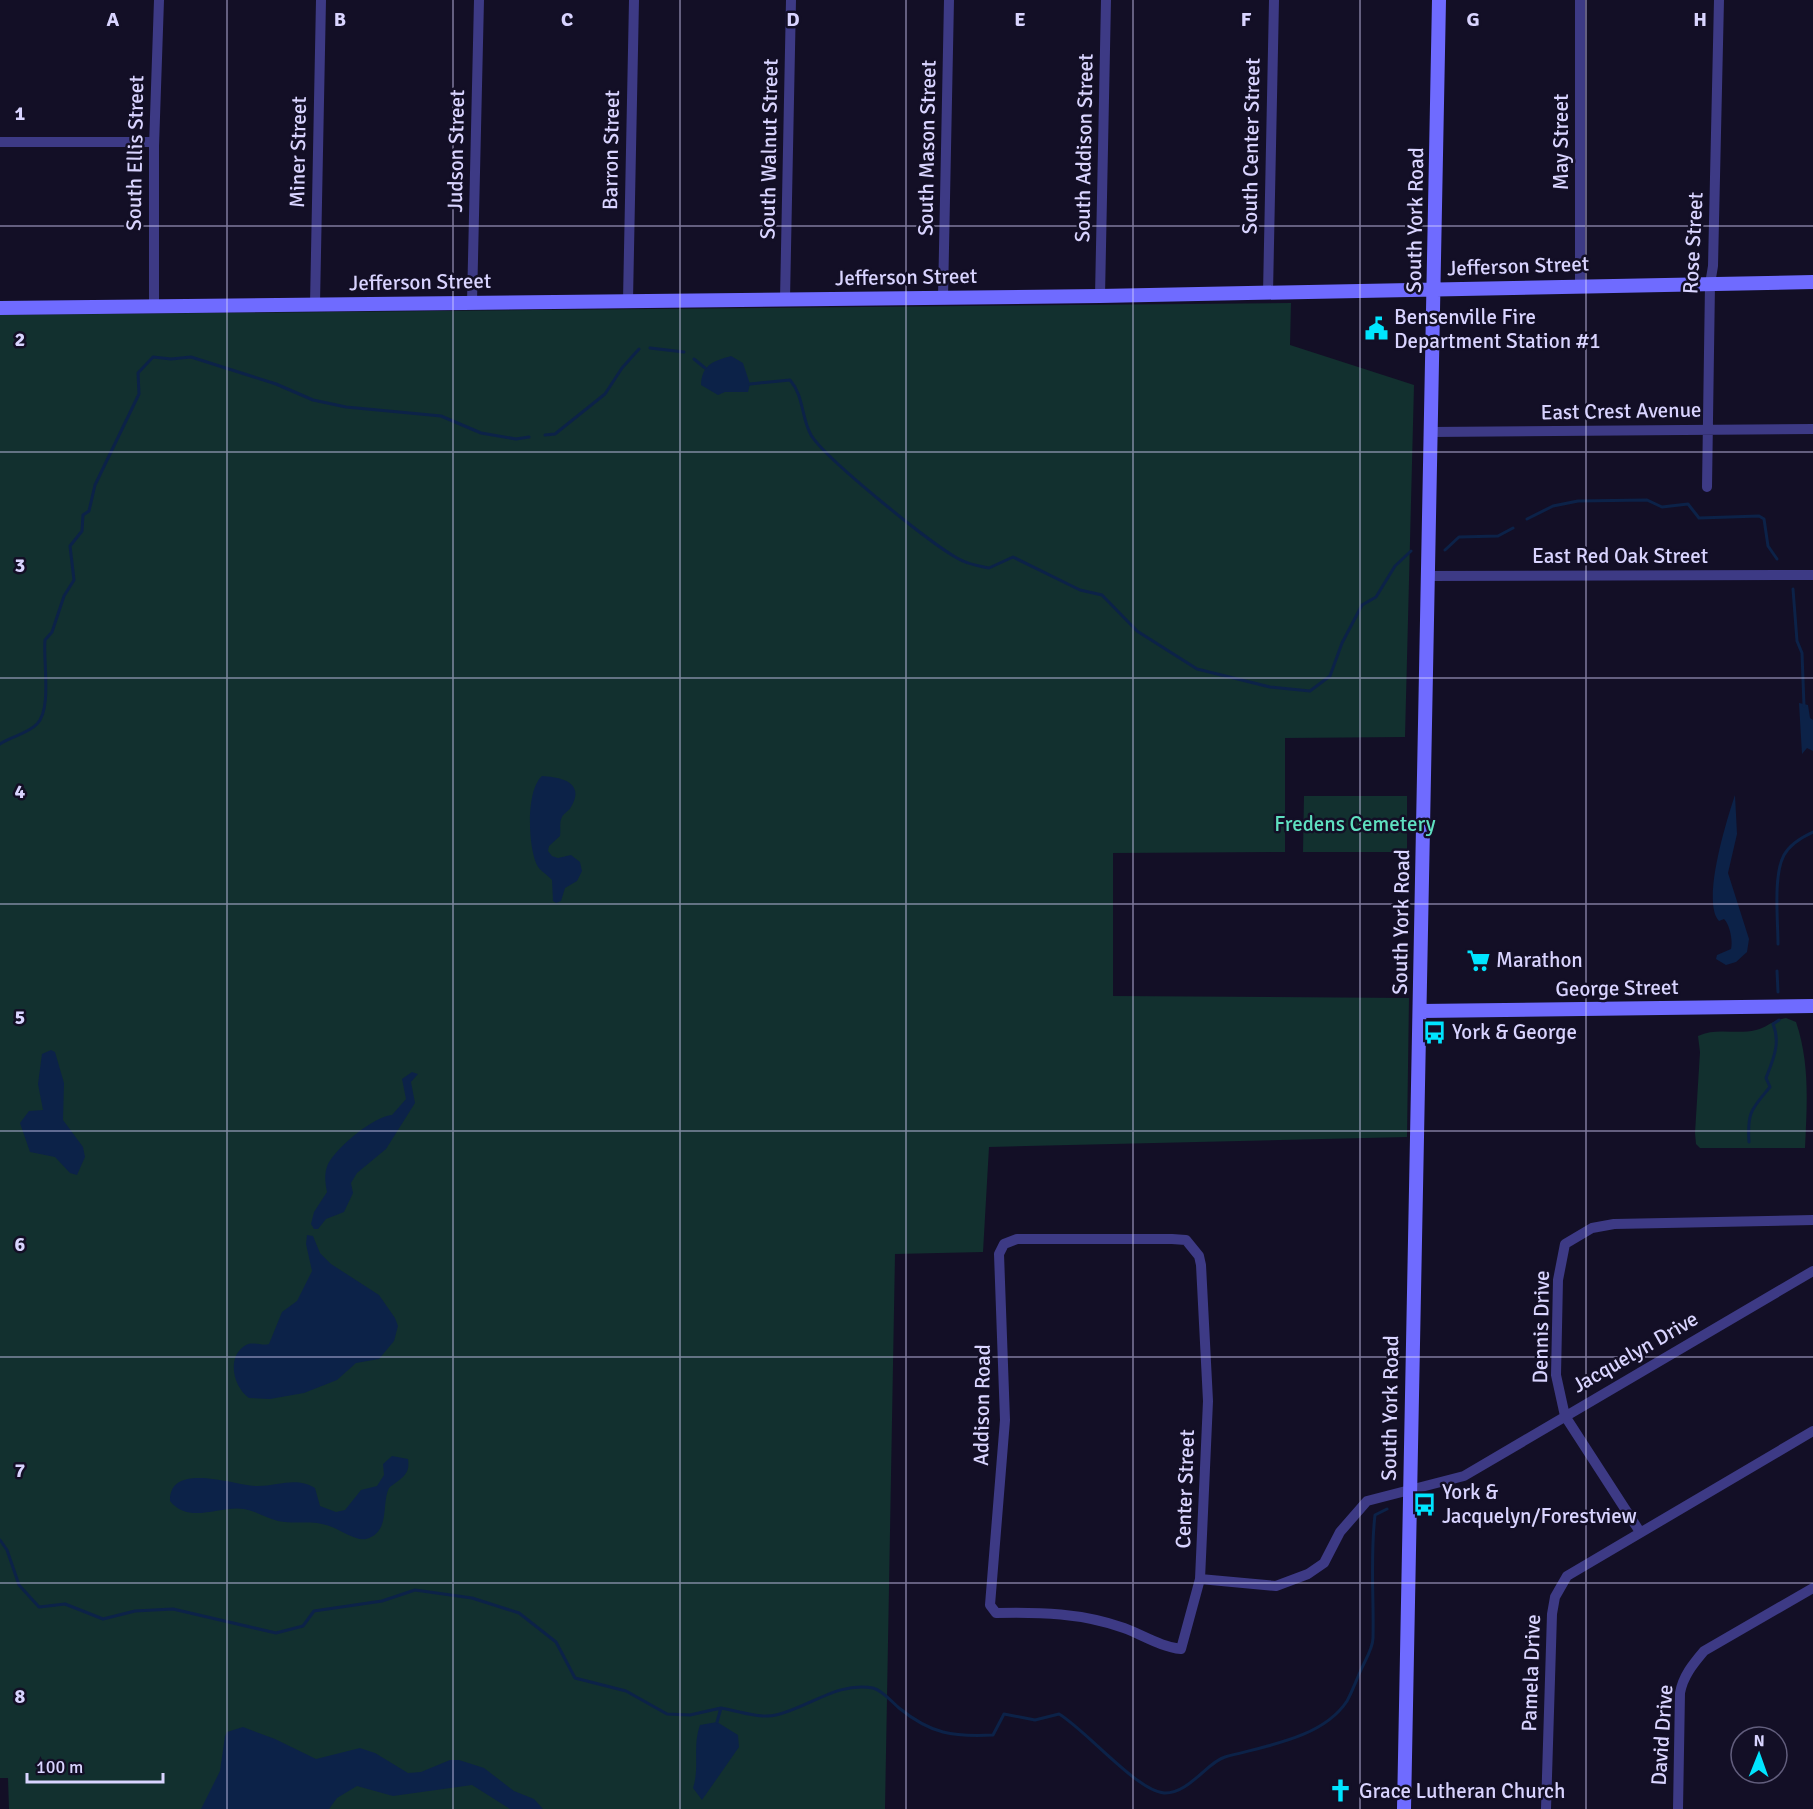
<svg xmlns="http://www.w3.org/2000/svg" width="1813" height="1809" font-family="Signika,sans-serif">
  <style>
    .green { fill: #12302f }
    .water { fill: #0c2248 }
    .lines { fill: none; stroke-linecap: round; stroke-linejoin: round }
    .stream { stroke: #0c2248; stroke-width: 3 }
    .street { stroke: #3d3a85; stroke-width: 10 }
    .secondary { stroke: #6f6bff; stroke-width: 14 }
    .grid { fill: none; stroke: #d9d4ff; stroke-width: 1.5; stroke-opacity: 0.55 }
    .labels { text-anchor: middle; dominant-baseline: central; stroke-width: 5; stroke-linejoin: round; paint-order: stroke }
    .street-label { font-size: 21px; fill: #d9d4ff; stroke: #130f26 }
    .poi-label { font-size: 21px; fill: #d9d4ff; stroke: #130f26; text-anchor: start }
    .park-label { font-size: 21px; fill: #5fe0c0; stroke: #130f26 }
    .grid-label { font-size: 20px; text-anchor: middle; font-weight: bold; fill: #d9d4ff; stroke: #130f26; stroke-width: 5; stroke-linejoin: round; paint-order: stroke }
  </style>
  <rect width="100%" height="100%" fill="#130f26"/>
  <path class="green" d="M1291 303 1290 345 1414 385 1405 737 1285 738V852L1113 853V996L1409 998 1407 1137 989 1147 983 1252 895 1254 885 1809H9L8 1778H0V315Z
    M1304 796H1407V852H1303Z
    M1786 1018 1796 1022C1810 1063 1807 1105 1805 1148H1700L1696 1144 1695 1133 1700 1052 1698 1036C1717 1027 1736 1035 1756 1030 1768 1027 1770 1021 1786 1018Z"/>
  <path class="water" d="M731 356 743 363 750 384 748 392H725L718 395 701 385C702 364 714 361 731 356Z
    M1799 703 1808 705 1810 718 1813 720V751L1807 748 1802 754Z
    M542 776C560 777 586 782 571 807 569 811 564 813 562 817 559 822 561 830 560 836L549 846 548 851 552 856 558 858 571 855 580 862 582 871 577 881 565 888 561 901 556 903 553 901 552 880C547 874 539 871 536 863 528 843 526 790 542 776Z
    M1735 795 1737 834 1728 873 1749 939 1747 952 1736 962 1726 965 1716 959 1717 955 1731 949C1733 941 1730 925 1724 919L1719 921C1701 902 1727 819 1735 795Z
    M51 1050 55 1052 64 1083 63 1120 83 1147 85 1157 77 1175 70 1173 55 1157 30 1152 20 1123 29 1111 43 1110 38 1084 42 1054Z
    M412 1072 418 1074 411 1082 415 1103 386 1149 357 1173 351 1183 353 1193 344 1212 326 1219 318 1229H314L311 1224 314 1212 327 1192C325 1182 324 1173 328 1164 337 1147 374 1116 392 1115L406 1099 402 1079Z
    M307 1235 313 1236 320 1253 331 1264 379 1295 395 1318 398 1326 394 1341 379 1359 356 1363 337 1380 304 1393 270 1399 249 1398C233 1387 226 1356 246 1345 253 1341 261 1346 269 1344L282 1312 297 1301 312 1271 306 1244Z
    M392 1456 408 1459C411 1476 399 1479 389 1488 381 1504 391 1532 366 1539 356 1541 342 1531 332 1527 313 1519 297 1525 278 1521 266 1518 256 1511 244 1509 220 1505 189 1525 170 1501 169 1461 234 1485 255 1486 277 1487 295 1476 315 1488L320 1506 336 1512 345 1510 361 1490 377 1486 384 1475 383 1464Z
    M717 1722 738 1735 739 1747 702 1800 693 1788C700 1767 692 1746 700 1725Z
    M243 1727 275 1739 316 1759 360 1748 375 1753 408 1773 421 1772 450 1760H459L484 1768 514 1791 534 1799 543 1809H510L472 1785 393 1796 357 1786 337 1798 329 1809H201L220 1771 225 1736 227 1732Z"/>
  <g class="lines">
    <path class="stream" d="M650 348 684 352
      M694 359 705 368
      M750 384 790 380C804 396 801 417 811 435 825 458 937 550 963 561 971 565 981 566 989 568L1013 557 1080 590 1102 595 1137 631 1197 669 1270 687 1310 691 1330 676 1342 643 1362 605 1376 597 1395 566 1411 551
      M545 435 555 434 605 394 622 368 639 349
      M1527 519 1553 506 1578 501 1647 500 1662 507 1688 504 1699 518 1759 516 1764 519 1768 546 1777 559
      M1445 550 1459 537 1498 536 1513 528
      M1793 589 1797 641 1802 653 1804 706
      M0 744C12 736 27 734 37 724 52 709 43 662 45 640L52 632 64 596 74 580 70 546 82 531 83 515 89 511 95 485 139 394 138 373 153 357 171 359 191 357 276 384 313 400 346 407 441 416 481 433 516 439 529 437
      M1778 944C1778 921 1773 875 1784 855 1790 844 1802 837 1813 832
      M1777 971 1778 992
      M1749 1142C1747 1111 1752 1109 1770 1087L1766 1078C1773 1060 1781 1043 1773 1024L1779 1020
      M0 1540 7 1550 19 1585 39 1607 65 1604 103 1619 135 1611 173 1609 276 1633 303 1626 314 1611 382 1601 415 1590 472 1598 519 1613 556 1642 575 1678 626 1691 667 1714 690 1715 721 1708
      M717 1722 721 1708C737 1711 761 1719 776 1715 808 1708 838 1681 873 1688 882 1690 892 1702 899 1708 931 1734 953 1737 993 1735L1004 1714 1035 1720 1059 1714C1086 1730 1137 1791 1164 1793 1189 1794 1207 1762 1225 1757 1265 1746 1323 1738 1347 1701 1352 1692 1356 1681 1360 1672 1364 1662 1373 1649 1373 1638 1374 1597 1370 1557 1375 1515L1387 1509"/>
    <path class="street" d="M0 142H154
      M1580 284V0
      M1268 293 1274 0
      M1100 296 1106 0
      M943 298 949 0
      M785 299 791 0
      M628 300 634 0
      M472 302 479 0
      M315 304 321 0
      M154 306V146L159 0
      M1430 432 1813 429
      M1707 487 1710 284 1713 266 1719 0
      M1428 576 1813 575
      M1017 1239H1172L1186 1240 1199 1256 1201 1265 1208 1401 1200 1579 1181 1649C1161 1647 1143 1635 1124 1628 1082 1613 1040 1612 996 1613L990 1605 1005 1420 999 1254 1004 1244Z
      M1640 1532 1565 1416 1556 1375 1558 1280 1565 1244 1592 1228 1614 1224 1813 1220
      M1200 1579 1276 1586 1308 1574 1324 1563 1340 1532 1367 1501 1464 1476 1813 1271
      M1546 1809 1552 1614 1555 1597 1567 1576 1813 1431
      M1678 1809 1680 1693C1683 1676 1693 1664 1704 1651L1813 1588"/>
    <path class="secondary" d="M0 308 1100 296 1813 282
      M1421 1011 1813 1006
      M1404 1809 1439 0"/>
  </g>
  <path class="grid" d="M227 0V1809M453 0V1809M680 0V1809M906 0V1809M1133 0V1809M1360 0V1809M1586 0V1809M0 226H1813M0 452H1813M0 678H1813M0 904H1813M0 1131H1813M0 1357H1813M0 1583H1813"/>
  <defs>
    <symbol id="civic-bare" viewBox="-9 -9 18 18"><path d="M-.6-6.5H3V-4.5H.6V-3L4-1V1h2V6H-6V1h2V-1L-.6-3ZM-1.2 2.5V6h2.4V2.5Z" fill="#00e5ff" stroke="#130f26" stroke-width="2.5" paint-order="stroke"/></symbol>
    <symbol id="supermarket-bare" viewBox="-9 -9 18 18"><path d="M-6-5.5h2.5l.6 2H6L4.5 2H-2.5L-4.4-4H-6ZM-1.5 3.2a1.3 1.3 0 1 0 .1 0ZM3 3.2a1.3 1.3 0 1 0 .1 0Z" fill="#00e5ff" stroke="#130f26" stroke-width="2.5" paint-order="stroke"/></symbol>
    <symbol id="bus-bare" viewBox="-9 -9 18 18"><path d="M-5-6H5V4H4V6H2V4H-2V6H-4V4H-5ZM-3.5-4V0h7V-4ZM-3.5 1.2v1.5H-2V1.2ZM2 1.2v1.5H3.5V1.2Z" fill="#00e5ff" stroke="#130f26" stroke-width="2.5" paint-order="stroke"/></symbol>
    <symbol id="church-bare" viewBox="-9 -9 18 18"><path d="M-1.2-6h2.4v3.5h3.3v2.4h-3.3V6h-2.4V-.1h-3.3v-2.4h3.3Z" fill="#00e5ff" stroke="#130f26" stroke-width="2.5" paint-order="stroke"/></symbol>
  </defs>
  <g fill-rule="evenodd">
    <use href="#civic-bare" x="1360" y="312" width="33" height="33"/>
    <use href="#supermarket-bare" x="1462" y="944" width="33" height="33"/>
    <use href="#bus-bare" x="1418" y="1016" width="33" height="33"/>
    <use href="#bus-bare" x="1408" y="1488" width="33" height="33"/>
    <use href="#church-bare" x="1324" y="1774" width="33" height="33"/>
  </g>
  <g class="labels">
    <g class="street-label">
      <text transform="translate(1561 142) rotate(-90)">May Street</text>
      <text transform="translate(1251 146) rotate(-89)">South Center Street</text>
      <text transform="translate(927 148) rotate(-89)">South Mason Street</text>
      <text transform="translate(1084 148) rotate(-89)">South Addison Street</text>
      <text transform="translate(769 149) rotate(-89)">South Walnut Street</text>
      <text transform="translate(611 150) rotate(-89)">Barron Street</text>
      <text transform="translate(456 151) rotate(-89)">Judson Street</text>
      <text transform="translate(298 152) rotate(-89)">Miner Street</text>
      <text transform="translate(135 153) rotate(-89)">South Ellis Street</text>
      <text transform="translate(1415 220) rotate(-89)">South York Road</text>
      <text transform="translate(1693 243) rotate(-87)">Rose Street</text>
      <text transform="translate(1518 266) rotate(-2)">Jefferson Street</text>
      <text transform="translate(906 277) rotate(-1)">Jefferson Street</text>
      <text transform="translate(420 282) rotate(-1)">Jefferson Street</text>
      <text transform="translate(1621 411) rotate(-1)">East Crest Avenue</text>
      <text x="1620" y="556">East Red Oak Street</text>
      <text transform="translate(1401 922) rotate(-89)">South York Road</text>
      <text transform="translate(1617 988) rotate(-1)">George Street</text>
      <text transform="translate(1541 1327) rotate(-89)">Dennis Drive</text>
      <text transform="translate(1635 1352) rotate(-30)">Jacquelyn Drive</text>
      <text transform="translate(982 1405) rotate(-89)">Addison Road</text>
      <text transform="translate(1390 1408) rotate(-89)">South York Road</text>
      <text transform="translate(1185 1489) rotate(-88)">Center Street</text>
      <text transform="translate(1531 1673) rotate(-88)">Pamela Drive</text>
      <text transform="translate(1662 1735) rotate(-86)">David Drive</text>
    </g>
    <g class="poi-label">
      <text x="1394" y="317">Bensenville Fire<tspan x="1394" dy="24">Department Station #1</tspan></text>
      <text x="1496" y="960">Marathon</text>
      <text x="1452" y="1032">York &amp; George</text>
      <text x="1442" y="1492">York &amp;<tspan x="1442" dy="24">Jacquelyn/Forestview</tspan></text>
      <text x="1359" y="1791">Grace Lutheran Church</text>
    </g>
    <g class="park-label">
      <text x="1355" y="824">Fredens Cemetery</text>
    </g>
  </g>
  <g class="grid-label">
    <text x="113" y="26">A</text>
    <text x="340" y="26">B</text>
    <text x="567" y="26">C</text>
    <text x="793" y="26">D</text>
    <text x="1020" y="26">E</text>
    <text x="1246" y="26">F</text>
    <text x="1473" y="26">G</text>
    <text x="1700" y="26">H</text>
    <text x="20" y="120">1</text>
    <text x="20" y="346">2</text>
    <text x="20" y="572">3</text>
    <text x="20" y="798">4</text>
    <text x="20" y="1024">5</text>
    <text x="20" y="1251">6</text>
    <text x="20" y="1477">7</text>
    <text x="20" y="1703">8</text>
  </g>
  <g transform="translate(1759 1755) rotate(1)"><circle r="28" fill="#130f26" stroke="#625e7d" stroke-width="1.5"/>
  <path d="M0-4.5L10 22L0 15L-10 22Z" fill="#00e5ff"/>
  <text y="-9" font-size="16" font-weight="bold" text-anchor="middle" fill="#d9d4ff">N</text>
  </g>
  <path d="M27 1773v9h136v-9" fill="none" stroke="#d9d4ff" stroke-width="3"/>
  <text x="36" y="1773" font-size="18" fill="#d9d4ff" stroke="#130f26" stroke-width="4.5" paint-order="stroke">100 m</text>
</svg>
